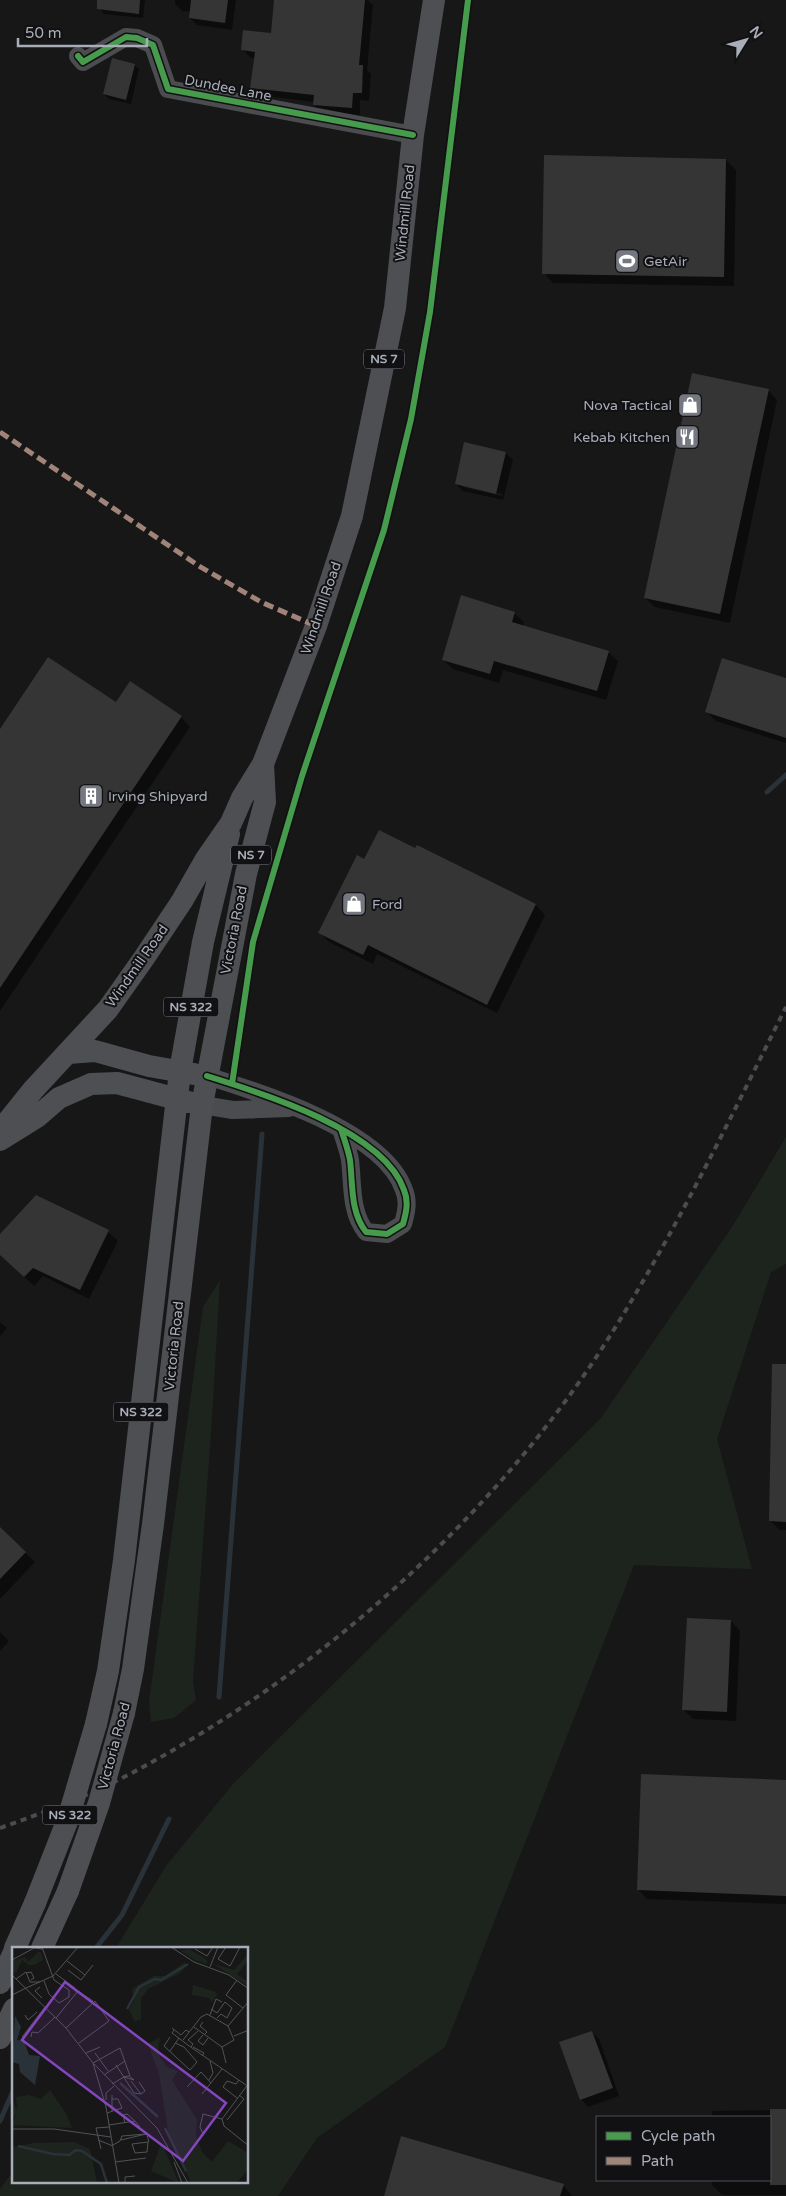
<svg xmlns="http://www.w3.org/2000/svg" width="786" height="2196" font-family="'Varela Round',sans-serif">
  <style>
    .green { fill: #1d241e }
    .shadow { fill: #0007; fill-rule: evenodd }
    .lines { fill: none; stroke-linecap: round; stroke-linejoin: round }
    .stream { stroke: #2a3239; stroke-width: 5 }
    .building { fill: #353536 }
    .minor { stroke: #4b4c50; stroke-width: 18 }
    .major { stroke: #4d4f52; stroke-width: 22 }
    .rail { stroke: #4b4c4f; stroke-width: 4; stroke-dasharray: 6 5; stroke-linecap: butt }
    .major-bridge { stroke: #4d4f52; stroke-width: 22 }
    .quiet { stroke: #a18479; stroke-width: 5; stroke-dasharray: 10 5; stroke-linecap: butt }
    .cycleway-casing { stroke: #111113; stroke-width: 9 }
    .cycleway { stroke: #469c4c; stroke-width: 6 }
    .labels { text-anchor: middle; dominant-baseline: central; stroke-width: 4; stroke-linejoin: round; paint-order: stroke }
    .shield { fill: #111113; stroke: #7b7e86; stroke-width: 1 }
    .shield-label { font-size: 12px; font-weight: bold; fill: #a8adb8 }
    .street-label { font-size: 14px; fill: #a8adb8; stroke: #111113 }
    .poi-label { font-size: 14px; fill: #a8adb8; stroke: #111113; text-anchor: start }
    .inset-river { fill: none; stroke: #2a3239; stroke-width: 2.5 }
    .inset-road { fill: none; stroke: #515357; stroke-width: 1 }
    .view { fill: #8446be; fill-opacity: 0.15; stroke: #8446be; stroke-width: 2.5 }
    .inset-edge { fill: none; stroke: #a8adb8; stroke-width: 2.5 }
  </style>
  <rect width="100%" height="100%" fill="#171717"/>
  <path class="green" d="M786 1137V1264L771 1272 717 1439 752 1569 634 1565 445 2047 317 2138 278 2196H0V2189L14 2170V2182H248V1948H116L166 1866 233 1784 601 1418 732 1227Z
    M220 1280 212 1419 193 1681 196 1700 174 1718 151 1722 149 1702 203 1307Z"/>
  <path class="shadow" d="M101 0H145L143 18 104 14 100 9Z
    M175 0H236L232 30 197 25 190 18 191 12 182 11 175 4Z
    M275 0H367L373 5 367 70 371 74 369 101 360 100V115L322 113 314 105V102L260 95 252 87 255 58H251L243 50 272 35Z
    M134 65 139 69 131 104 109 99 104 94Z
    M726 160 736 170 734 286 553 283 544 273Z
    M768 390 777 400 730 623 655 607 645 598Z
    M506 453 513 460 503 500 463 491 456 484ZM463 485 503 494 502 496 463 487Z
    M514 613 524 622 523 626 608 652 618 661 606 700 503 670 499 683 453 669 443 660Z
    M786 680V743L716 721 707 712Z
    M116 704 181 717 190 727 0 1011V731Z
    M417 847 536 905 545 915 497 1013 377 954 373 964 329 942 320 933Z
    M37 1196 108 1232 118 1241 89 1299 43 1276 34 1286 0 1254V1236Z
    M0 1322 7 1328 0 1336Z
    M786 1366V1530H780L770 1521Z
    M0 1529 35 1562 0 1599Z
    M731 1621 740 1631 736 1721 693 1719 684 1710Z
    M0 1632 9 1641 0 1651Z
    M786 1781V1904L647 1899 638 1889Z
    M592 2032 599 2039 619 2096 588 2107 581 2099Z
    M786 2110V2195H722L712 2185V2180H770V2117H712V2111Z
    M563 2185 572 2196H385Z"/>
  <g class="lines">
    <path class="stream" d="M767 792 786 775
      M219 1697 262 1134
      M96 1948 122 1915 169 1819
      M0 2121 14 2089"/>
  </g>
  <path class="building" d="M97 0H140L139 14 97 9Z
    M191 0H228L225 23 189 18Z
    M274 0H365L359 65H363L362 93H353L352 108 313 105 314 95 250 88 255 52 241 50 243 30 271 33Z
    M112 58 135 64 126 100 103 94Z
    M544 155 726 159 724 277 542 274Z
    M692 373 769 389 720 614 644 598Z
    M464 442 506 452 496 494 455 484Z
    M461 595 515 612 512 622 609 651 597 691 494 661 490 674 442 660Z
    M48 657 116 702 130 681 182 716 0 988V729Z
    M722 658 786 678V738L705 712Z
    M379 830 415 848 417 845 536 904 487 1005 368 945 363 955 318 933 357 855 364 859Z
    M36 1195 109 1230 80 1290 33 1268 24 1277 0 1255V1234Z
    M772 1364H786V1522L769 1521Z
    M0 1527 26 1552 0 1579Z
    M687 1618 731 1620 727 1712 682 1710Z
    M641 1774 786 1780V1896L637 1890Z
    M592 2031 613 2088 580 2100 559 2042Z
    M770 2109H786V2185H770Z
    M401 2136 564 2184 560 2196H384Z"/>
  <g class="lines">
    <path class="minor" d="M78 56 83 62 126 37 137 38 153 45 168 89 413 135
      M207 1076C262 1093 384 1131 404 1190 409 1202 406 1213 403 1224L387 1234 366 1232C350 1212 353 1184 350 1160 348 1149 344 1139 341 1129
      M202 1105 233 1110 289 1108"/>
    <path class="major" d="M68 1053 95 1051 149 1066 194 1074
      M0 1131 33 1090 108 1009 144 958 182 901 206 859 231 823 242 798 263 764 316 626 352 516 395 308 413 135 434 0
      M0 1140 37 1117 59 1098 91 1084 117 1083 188 1102
      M124 1713 133 1669 153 1524 202 1105 246 874 265 802 263 764
      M96 1724 108 1671 124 1560 180 1071 203 942 229 834
      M15 1948 35 1903
      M42 1948 68 1891
      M0 1983 14 1952
      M0 2038 14 2009"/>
    <path class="rail" d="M0 1828C48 1811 96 1793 141 1768 323 1670 497 1514 608 1339 675 1233 730 1119 786 1007"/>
    <path class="major-bridge" d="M68 1891 99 1803 124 1713
      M35 1903 68 1819 96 1724"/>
    <path class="quiet" d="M0 432 199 566 261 602 316 626"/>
    <defs>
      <path id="cycleway" d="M78 56 83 62 126 37 137 38 153 45 168 89 413 135
        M207 1076C262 1093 384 1131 404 1190 409 1202 406 1213 403 1224L387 1234 366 1232C350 1212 353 1184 350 1160 348 1149 344 1139 341 1129
        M232 1084 253 942 302 776 384 530 411 419 430 312 468 0"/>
    </defs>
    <use href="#cycleway" class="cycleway-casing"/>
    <use href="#cycleway" class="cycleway"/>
  </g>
  <defs>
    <symbol id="stadium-square" viewBox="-11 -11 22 22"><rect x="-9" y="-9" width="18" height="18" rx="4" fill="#757880" stroke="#111113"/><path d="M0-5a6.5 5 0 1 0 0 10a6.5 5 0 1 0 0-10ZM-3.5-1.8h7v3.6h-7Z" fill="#fff"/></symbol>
    <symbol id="shop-square" viewBox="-11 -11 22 22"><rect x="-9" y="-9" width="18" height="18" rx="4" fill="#757880" stroke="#111113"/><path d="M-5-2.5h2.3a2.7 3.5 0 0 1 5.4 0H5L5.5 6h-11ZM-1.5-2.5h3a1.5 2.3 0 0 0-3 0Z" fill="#fff"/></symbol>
    <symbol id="restaurant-square" viewBox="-11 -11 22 22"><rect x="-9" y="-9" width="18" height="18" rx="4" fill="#757880" stroke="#111113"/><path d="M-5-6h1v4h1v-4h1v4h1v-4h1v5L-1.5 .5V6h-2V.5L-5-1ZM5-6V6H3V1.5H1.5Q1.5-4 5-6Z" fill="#fff"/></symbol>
    <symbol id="building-square" viewBox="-11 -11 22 22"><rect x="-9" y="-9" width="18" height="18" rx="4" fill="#757880" stroke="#111113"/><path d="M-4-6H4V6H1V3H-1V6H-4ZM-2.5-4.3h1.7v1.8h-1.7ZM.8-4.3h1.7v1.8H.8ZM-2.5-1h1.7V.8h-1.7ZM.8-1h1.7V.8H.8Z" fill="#fff"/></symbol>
  </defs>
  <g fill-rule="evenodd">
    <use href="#stadium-square" x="613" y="247" width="28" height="28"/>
    <use href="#shop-square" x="676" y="391" width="28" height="28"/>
    <use href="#restaurant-square" x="673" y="423" width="28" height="28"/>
    <use href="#building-square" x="77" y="782" width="28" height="28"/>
    <use href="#shop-square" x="340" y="890" width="28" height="28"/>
  </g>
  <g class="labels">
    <g class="shield">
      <rect x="364" y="349.5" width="40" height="19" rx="4"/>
      <rect x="231" y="845.5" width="40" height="19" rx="4"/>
      <rect x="163.5" y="997.5" width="55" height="19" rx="4"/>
      <rect x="113.5" y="1402.5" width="55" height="19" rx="4"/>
      <rect x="42.5" y="1805.5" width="55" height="19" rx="4"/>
    </g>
    <g class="shield-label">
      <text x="384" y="359">NS 7</text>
      <text x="251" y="855">NS 7</text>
      <text x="191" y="1007">NS 322</text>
      <text x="141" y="1412">NS 322</text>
      <text x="70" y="1815">NS 322</text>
    </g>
    <g class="street-label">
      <text transform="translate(228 88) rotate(11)">Dundee Lane</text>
      <text transform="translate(405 213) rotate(-84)">Windmill Road</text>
      <text transform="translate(321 608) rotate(-71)">Windmill Road</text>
      <text transform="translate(234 930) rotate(-79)">Victoria Road</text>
      <text transform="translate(137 966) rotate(-55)">Windmill Road</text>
      <text transform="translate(174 1346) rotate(-84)">Victoria Road</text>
      <text transform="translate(114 1746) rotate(-75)">Victoria Road</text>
    </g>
    <g class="poi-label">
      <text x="644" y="261">GetAir</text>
      <text x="672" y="405" text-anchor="end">Nova Tactical</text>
      <text x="670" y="437" text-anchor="end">Kebab Kitchen</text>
      <text x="108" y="796">Irving Shipyard</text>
      <text x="372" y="904">Ford</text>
    </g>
  </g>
  <g transform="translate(12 1947)">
    <rect width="236" height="236" fill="#171717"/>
    <path d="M177 2 194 12 196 15 194 17 183 13 169 4ZM26 5H29L31 13 8 26 22 18H17L10 13 4 26 0 23V14L13 10 16 15ZM236 7V14L225 27 236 35V39L201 17 222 23ZM173 15V21L168 26 136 42 129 51V73L122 74 117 62 122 54 120 42 142 29H153ZM181 38 204 45 205 48 200 55 197 51 180 48ZM148 90 146 107 155 120 166 124 160 133 185 173 184 188 190 205 200 215 216 194 236 206V222L225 236H179L156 184 147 127 136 97ZM38 143 55 168 60 181 0 178 5 165 0 174V151L5 163 4 150 16 148 29 152ZM62 195 78 202 85 236H0V200L22 196ZM149 197 151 199 167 236 139 224Z" fill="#1d241e"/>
    <path d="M3 69 9 80 5 93 12 94 17 108 28 109 23 138 8 125 7 117 0 115Z" fill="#2a3239"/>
    <path class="inset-river" d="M115 62 127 40 143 32 149 33 176 17M108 136 146 170M153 181 174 224M6 199 41 207 57 208 64 203 70 204 89 217 95 236"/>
    <path class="inset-road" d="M30 0 42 33 57 43V50L47 56 37 47 32 34M159 0 182 15 217 28 237 42M214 0 206 12 218 19 228 0M183 2 195 9 201 0M0 13 22 1 30 2M55 14 73 28 81 18M198 20 206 0M56 23 69 33 73 28M14 26 19 25 22 31 19 33M44 27 63 41M0 28 54 81 81 116 94 160 107 236M4 32 14 25 18 35H28M225 33 214 48 231 61M28 40 23 44 30 51M14 41 41 29 66 0M0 48 14 41M199 62 205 66 213 55 220 61 215 71 209 67 205 71M13 68 16 73 25 65M198 68 204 52 210 55M44 71 66 44 81 54M191 75 188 79 195 85 192 88M216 79 237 54M54 81 83 54 97 74 67 96M160 81 169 88 174 83 177 85M162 83 160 86 180 101 234 138M191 88 186 94 191 98 196 91M222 89 237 83M10 90 33 60M19 90 20 85 26 86 43 70M158 90 152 99 178 123 185 115 172 100 163 96M171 93 189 70 195 67 216 79 222 93 210 100 182 80M179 100 181 97 176 93 186 84M181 100 192 106 190 109M210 100 214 116M158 104 167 91M74 106 88 100M83 106 96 124M81 116 108 101 118 129M82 117 145 181 176 236M104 118 122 146 129 147M92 128 113 114M197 133 201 126 198 114M119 134 129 147 133 144 127 135M237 136 210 172 212 179 237 199M100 137 112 130 117 129 122 133 112 130M175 140 189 125 199 136M190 147 210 122M225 151 211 140 215 134 224 137 227 133M94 153V146L102 139M100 164V148M95 166 110 161 106 152H100M215 173 232 152 227 148M113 176 111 168 115 167 123 174M97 178 123 174 128 180M0 182H42L99 190M191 187 188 180 191 167 210 172M135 189 137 194 136 195 120 197 123 206 135 205 136 195M86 193 101 199M101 198 108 194 110 189 134 187 109 193M89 202 84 181 97 180M103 215 134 211M162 215 170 236M113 236V230L123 229"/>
    <path class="view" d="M53 35 214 156 171 214 10 93Z"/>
    <rect width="236" height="236" class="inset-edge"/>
  </g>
  <rect x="596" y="2116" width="175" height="65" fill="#111113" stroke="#4d4f55"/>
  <rect x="606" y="2132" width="25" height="8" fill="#469c4c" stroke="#4d4f55"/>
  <text x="641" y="2141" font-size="15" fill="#a8adb8">Cycle path</text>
  <rect x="606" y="2157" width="25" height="8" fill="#a18479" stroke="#4d4f55"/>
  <text x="641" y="2166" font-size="15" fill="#a8adb8">Path</text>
  <g transform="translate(746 40) rotate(53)" stroke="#111113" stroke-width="4" paint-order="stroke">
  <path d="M0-4L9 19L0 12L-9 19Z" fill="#a8adb8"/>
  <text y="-8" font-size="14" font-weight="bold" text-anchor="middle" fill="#a8adb8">N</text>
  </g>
  <path d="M18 38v8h129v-8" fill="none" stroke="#a8adb8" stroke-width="2.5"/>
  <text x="25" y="38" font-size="15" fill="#a8adb8" stroke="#111113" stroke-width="4" paint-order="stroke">50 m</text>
</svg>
